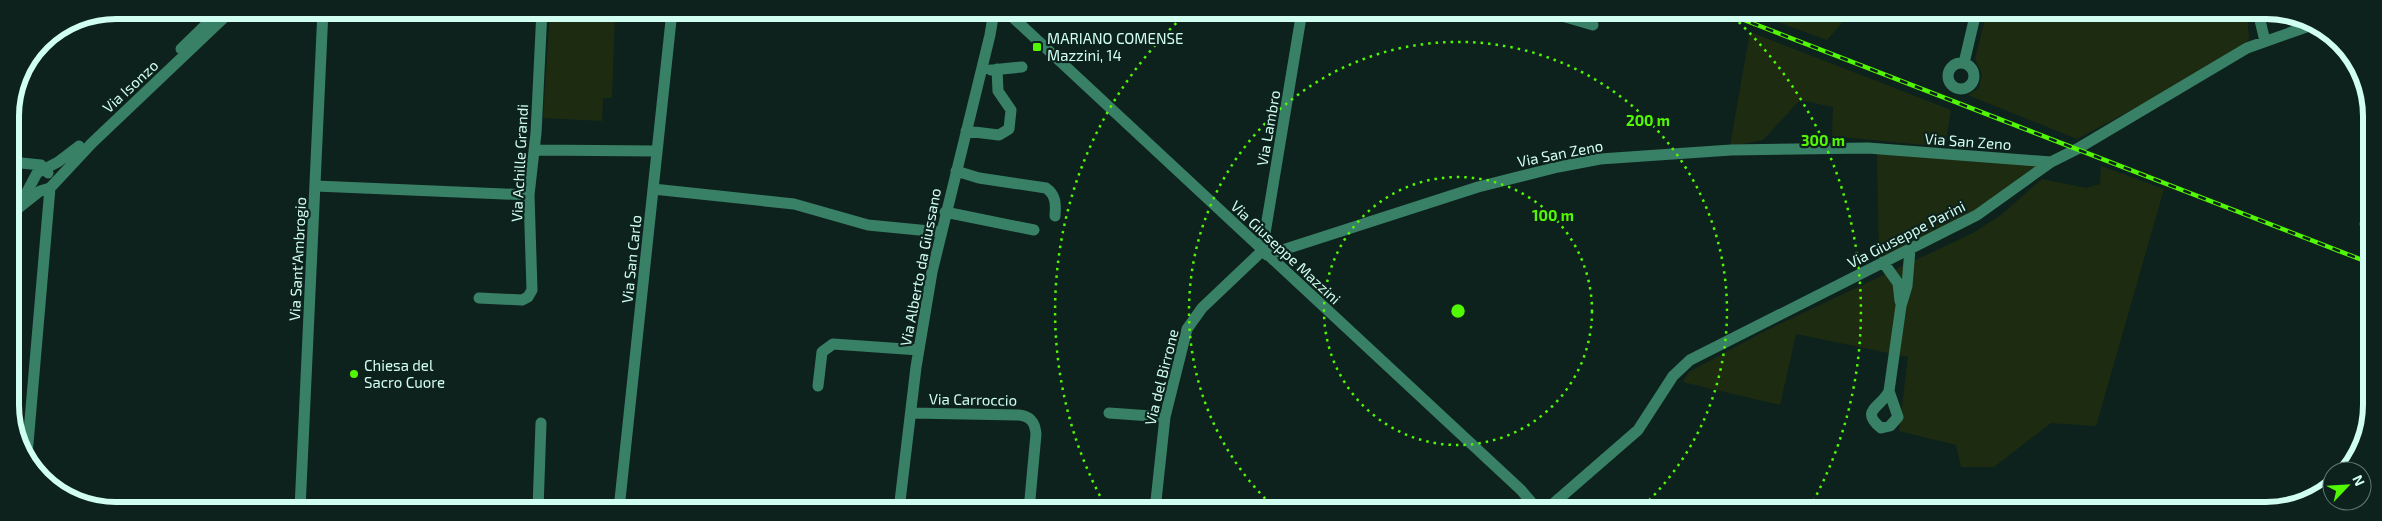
<svg xmlns="http://www.w3.org/2000/svg" width="2382" height="521" font-family="'Exo 2',sans-serif">
  <style>
    .green { fill: #1d2c11 }
    .lines { fill: none; stroke-linecap: round; stroke-linejoin: round }
    .minor { stroke: #398166; stroke-width: 11 }
    .rail-casing { stroke: #51f703; stroke-width: 4.5 }
    .rail { stroke: #0e221d; stroke-width: 2.5; stroke-dasharray: 8; stroke-linecap: butt }
    .ring { fill: none; stroke: #51f703; stroke-width: 2.5; stroke-dasharray: 2.5 5 }
    .poi-dot { fill: #51f703; stroke: #0e221d; stroke-width: 2 }
    .labels { text-anchor: middle; dominant-baseline: central; stroke-width: 4.5; stroke-linejoin: round; paint-order: stroke }
    .poi-label { font-size: 15px; fill: #d0fef0; stroke: #0e221d; text-anchor: start }
    .street-label { font-size: 15px; fill: #d0fef0; stroke: #0e221d }
    .rim { fill: none; stroke: #d0fef0; stroke-width: 6 }
    .centre { fill: #51f703; stroke: #0e221d; stroke-width: 2.5 }
    .ring-label { font-size: 15px; text-anchor: middle; font-weight: bold; fill: #51f703; stroke: #0e221d; stroke-width: 4.5; stroke-linejoin: round; paint-order: stroke }
  </style>
  <rect width="100%" height="100%" fill="#0e221d"/>
  <path class="green" d="M550 10H615L612 98H603L602 121 543 118Z
    M1748 11 1851 12 1827 40Z
    M1987 12H2247L2249 40 2197 75 2077 139 1968 95 1979 88 1982 74 1975 59Z
    M1750 32 1951 110 1945 147 1832 136 1833 107 1800 100 1763 140 1730 146Z
    M1877 153 2039 166 1985 207 1879 261Z
    M2101 166 2164 189 2096 426 2051 423 1994 467H1961L1956 445 1899 431 1908 357 1796 334 1780 405 1683 382 1689 372 1767 330 1973 233 2001 215 2042 179 2086 188 2100 184Z
    M774 501 839 507V510H772Z"/>
  <g class="lines">
    <path class="minor" d="M1006 11 1521 490 1538 510
      M1545 11 1593 25
      M2258 12 2265 41
      M181 49 221 10
      M1964 63 1976 12
      M1948 76a13 13 0 1 1 26 0a13 13 0 1 1-26 0Z
      M991 70 1022 67
      M966 131 999 135 1009 129 1011 110 998 91 997 69
      M534 150 657 151
      M11 162 41 165 48 173
      M956 171 979 178 1046 188C1056 195 1056 204 1055 216
      M316 186 529 195
      M653 189 794 204 868 225 940 232
      M21 203 37 173 58 162 79 146
      M945 212 1034 230
      M11 214 40 191 50 188 92 143 232 10
      M2365 224 2370 225
      M1267 255 1478 187 1558 167 1600 159 1731 150 1868 148 2051 162
      M1883 262 1898 283 1900 301
      M479 298 522 300 528 297 532 290 529 195 536 133 542 10
      M818 386 822 352 833 344 919 350
      M1889 391 1898 417 1890 426 1881 428C1859 410 1881 408 1889 391L1901 306 1907 286 1910 249
      M911 413 1019 415C1030 416 1035 422 1036 434L1029 510
      M1109 413 1165 417
      M27 455 50 188
      M300 509 323 10
      M538 509 541 423
      M619 509 672 11
      M899 510 916 367 932 272 990 35 994 11
      M1155 510 1165 417 1187 329 1202 308 1262 251 1302 11
      M1546 510 1638 430 1673 376 1690 360 1977 215 2051 162 2077 149 2247 48 2312 25"/>
    <defs>
      <path id="rail" d="M1721 11 2370 263"/>
    </defs>
    <use href="#rail" class="rail-casing"/>
    <use href="#rail" class="rail"/>
  </g>
  <g class="ring">
    <circle cx="1458" cy="311" r="134"/>
    <path d="M1276 509A269 269 0 1 1 1640 509"/>
    <path d="M1107 509A403 403 0 0 1 1188 12M1728 12A403 403 0 0 1 1809 509"/>
  </g>
  <g class="poi-dot">
    <rect x="1032" y="42" width="10" height="10" rx="2.5"/>
    <circle cx="354" cy="374" r="5"/>
  </g>
  <g class="labels">
    <g class="poi-label">
      <text x="1047" y="38">MARIANO COMENSE<tspan x="1047" dy="17">Mazzini, 14</tspan></text>
      <text x="364" y="365">Chiesa del<tspan x="364" dy="17">Sacro Cuore</tspan></text>
    </g>
    <g class="street-label">
      <text transform="translate(130 86) rotate(-43)">Via Isonzo</text>
      <text transform="translate(1268 128) rotate(-80)">Via Lambro</text>
      <text transform="translate(1968 141) rotate(4)">Via San Zeno</text>
      <text transform="translate(1560 153) rotate(-11)">Via San Zeno</text>
      <text transform="translate(519 163) rotate(-87)">Via Achille Grandi</text>
      <text transform="translate(1906 234) rotate(-27)">Via Giuseppe Parini</text>
      <text transform="translate(1286 252) rotate(43)">Via Giuseppe Mazzini</text>
      <text transform="translate(297 259) rotate(-87)">Via Sant'Ambrogio</text>
      <text transform="translate(631 259) rotate(-84)">Via San Carlo</text>
      <text transform="translate(920 267) rotate(-79)">Via Alberto da Giussano</text>
      <text transform="translate(1161 377) rotate(-76)">Via del Birrone</text>
      <text transform="translate(973 399) rotate(1)">Via Carroccio</text>
    </g>
  </g>
  <path d="M0 0H2382V521H0ZM116 19H2266A97 97 0 0 1 2363 116V405A97 97 0 0 1 2266 502H116A97 97 0 0 1 19 405V116A97 97 0 0 1 116 19Z" fill="#0e221d" fill-rule="evenodd"/>
  <path class="rim" d="M116 19H2266A97 97 0 0 1 2363 116V405A97 97 0 0 1 2266 502H116A97 97 0 0 1 19 405V116A97 97 0 0 1 116 19Z"/>
  <circle cx="1458" cy="311" r="8" class="centre"/>
  <g class="ring-label">
    <text x="1648" y="126">200 m</text>
    <text x="1823" y="146">300 m</text>
    <text x="1553" y="221">100 m</text>
  </g>
  <g transform="translate(2347 486) rotate(65)"><circle r="24" fill="#0e221d" stroke="#5c7a71"/>
  <path d="M0-4L9 19L0 12L-9 19Z" fill="#51f703"/>
  <text y="-8" font-size="14" font-weight="bold" text-anchor="middle" fill="#d0fef0">N</text>
  </g>
</svg>
